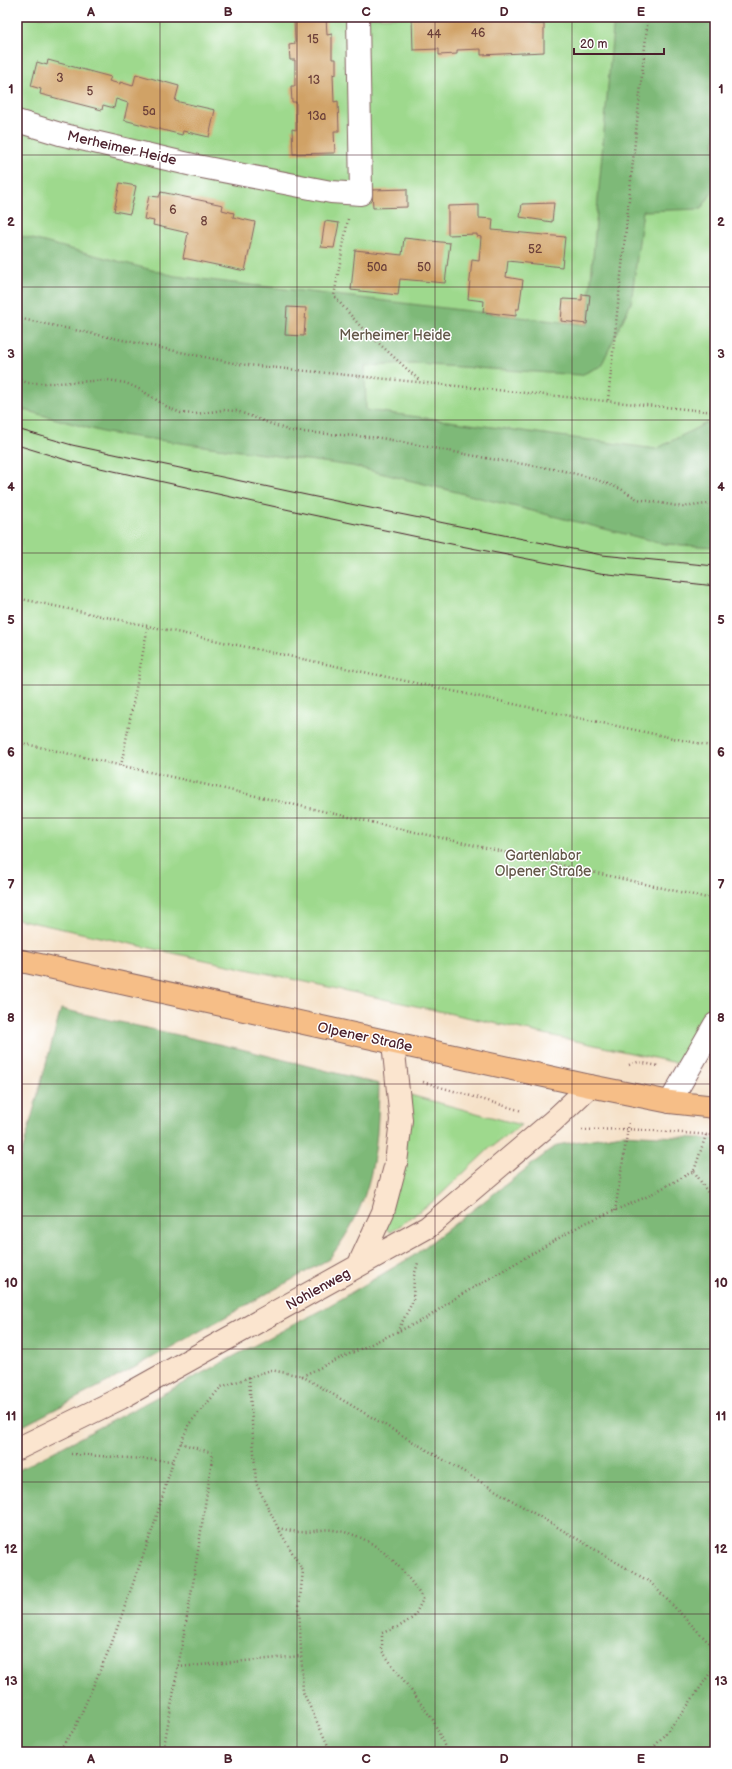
<svg xmlns="http://www.w3.org/2000/svg" width="732" height="1769" font-family="'Balsamiq Sans',sans-serif">
  <style>
    .green { fill: #9ed98d; stroke: #747c5c }
    .forest { fill: #7eb978; stroke: #646c52 }
    .building { fill: #d0a266 }
    .lines { fill: none; stroke-linecap: round; stroke-linejoin: round }
    .street-casing { stroke: #866362; stroke-width: 24 }
    .secondary-casing { stroke: #866362; stroke-width: 24 }
    .primary-casing { stroke: #866362; stroke-width: 24 }
    .path { stroke: #866362; stroke-width: 2.5; stroke-dasharray: 1 3; stroke-linecap: butt }
    .street { stroke: #fff; stroke-width: 22 }
    .secondary { stroke: #fbe5cf; stroke-width: 22 }
    .primary { stroke: #f6be87; stroke-width: 22 }
    .tram { stroke: #4a1f2b; stroke-width: 1 }
    .grid { fill: none; stroke: #4a1f2b; stroke-width: 1; stroke-opacity: 0.55 }
    .labels { text-anchor: middle; dominant-baseline: central; stroke-width: 3; stroke-linejoin: round; paint-order: stroke }
    .number-label { font-size: 12px; fill: #6c403a }
    .street-label { font-size: 14px; fill: #4a1f2b; stroke: #fff }
    .park-label { font-size: 14px; fill: #635748; stroke: #fff }
    .neatline { fill: none; stroke: #4a1f2b; stroke-width: 1.5 }
    .grid-label { font-size: 13px; text-anchor: middle; font-weight: bold; fill: #4a1f2b }
  </style>
  <rect width="100%" height="100%" fill="#fff"/>
  <filter id="ink" filterUnits="userSpaceOnUse"><feTurbulence type="fractalNoise" baseFrequency=".025" numOctaves="2"/><feDisplacementMap in="SourceGraphic" scale="8" xChannelSelector="R" yChannelSelector="G"/><feConvolveMatrix kernelMatrix="1 2 1 2 8 2 1 2 1" color-interpolation-filters="sRGB"/></filter>
  <filter id="wash" filterUnits="userSpaceOnUse"><feTurbulence type="fractalNoise" baseFrequency=".012" numOctaves="4" result="noise"/><feDisplacementMap in="SourceGraphic" scale="16" xChannelSelector="R" yChannelSelector="G"/><feGaussianBlur stdDeviation="0.9" result="paint"/><feColorMatrix in="noise" values="0 0 0 0 0 0 0 0 0 0 0 0 0 0 0 0 0 1.4 0 .05"/><feComposite in="paint" operator="in"/></filter>
  <g filter="url(#wash)">
    <rect width="100%" height="100%" fill="#f5e1c8"/>
    <path class="green" d="M17 17H715V1000L677 1063 17 919Z
      M410 1095 521 1125 491 1147 435 1200 391 1232 386 1229 409 1120Z"/>
    <path class="forest" d="M614 17H715V188L701 209 643 211 631 303 601 366 581 375 414 364 365 366 366 410 656 449 706 423 715 424V547L665 544 352 466 106 433 17 408V235L175 276 587 325Z
      M61 1009 241 1049 379 1084C378 1152 373 1204 329 1259L123 1374 17 1429V1171Z
      M622 1134 715 1139V1752H17V1471L325 1308 413 1256 557 1145Z"/>
    <g id="blocks">
      <path class="building" d="M294 17H326L327 35 332 34V59H336V75L333 74 334 102 338 101 339 131H334L335 153 293 154 292 129 296 130V102H292L291 86H295V60H290L289 45 295 44Z
        M428 17H530V24H544V52L481 55V49L457 50V54L439 55V49L413 50 412 18Z
        M48 60 111 77 109 81 120 84V82L133 86 136 74 179 86 175 101 215 110 209 137 183 131 182 135 124 120 128 103 116 99 114 108 103 105 102 110 40 94 41 89 31 86 37 62 47 65Z
        M120 183 136 186 130 214 114 211Z
        M407 189V207L373 208 372 190Z
        M161 192 223 205 222 210 234 213 233 217 255 222 245 271 183 258 188 233 153 225 154 221 144 219 149 196 159 197Z
        M554 203 552 222 520 217 522 204Z
        M479 205V218L493 219 492 230 565 237 562 267 508 261 506 277 523 280 519 309H516V316L483 312 484 301 468 299 472 260 479 261 481 237 477 236V234L448 235V206Z
        M325 221 339 223 334 248 321 247Z
        M404 238 450 243 445 283 400 279 398 295 351 290 355 250 402 255Z
        M582 294 590 295 587 324 561 321 563 299 582 300Z
        M287 307 306 308 304 336 285 335Z"/>
    </g>
  </g>
  <g filter="url(#ink)">
    <use href="#blocks" fill-opacity="0" stroke="#866362" stroke-width="1"/>
    <g class="lines">
      <defs>
        <path id="street" d="M17 121 60 134 197 166 331 192 361 194 358 17
          M670 1102 715 1024"/>
        <path id="secondary" d="M358 1266 383 1212 396 1163 401 1120 393 1043
          M17 1449 121 1398 428 1227 553 1121 590 1086"/>
        <path id="primary" d="M17 960 590 1086 670 1102 715 1107"/>
      </defs>
      <use href="#street" class="street-casing"/>
      <use href="#secondary" class="secondary-casing"/>
      <use href="#primary" class="primary-casing"/>
      <path class="path" d="M348 219 334 296 361 327 419 380
        M17 318 238 364 715 412
        M17 379 28 383H58L108 380 126 383 141 390 169 408 181 413 196 414 223 410 237 411 290 431 381 438 491 459 560 470 592 478 621 489 637 499 683 507 715 503
        M608 400 648 17
        M17 598 715 747
        M17 742 707 898 715 890
        M121 766 148 626
        M629 1065 638 1062 659 1066
        M423 1082 522 1111
        M582 1130 628 1129 711 1135
        M694 1171 715 1204
        M615 1211 629 1122
        M397 1332 413 1301 414 1276 418 1263
        M302 1376 427 1318 454 1299 583 1224 646 1197 694 1171 706 1135
        M249 1377 256 1483 278 1528 303 1571 299 1607 303 1692 331 1752
        M71 1454 173 1461
        M278 1528C285 1529 293 1532 300 1532 311 1533 322 1528 333 1530 375 1535 402 1566 423 1599L414 1617 400 1626 382 1633V1651L433 1720 447 1752
        M178 1667 301 1656
        M58 1752 75 1728 111 1645 154 1525 173 1461 189 1424 221 1387 271 1370 302 1376 650 1582 715 1649
        M163 1752 193 1583 213 1453 180 1443
        M650 1752 684 1711 715 1666"/>
      <use href="#street" class="street"/>
      <use href="#secondary" class="secondary"/>
      <use href="#primary" class="primary"/>
      <path class="tram" d="M17 429 72 445 311 496 602 555 715 566
        M17 445 73 462 308 514 461 546 600 573 715 586"/>
    </g>
  </g>
  <path class="grid" d="M160 17V1752M297 17V1752M435 17V1752M572 17V1752M17 155H715M17 287H715M17 420H715M17 553H715M17 685H715M17 818H715M17 951H715M17 1084H715M17 1216H715M17 1349H715M17 1482H715M17 1614H715"/>
  <g class="labels">
    <g class="number-label">
      <text x="478" y="33">46</text>
      <text x="434" y="34">44</text>
      <text x="313" y="39">15</text>
      <text x="60" y="78">3</text>
      <text x="314" y="80">13</text>
      <text x="90" y="91">5</text>
      <text x="149" y="111">5a</text>
      <text x="317" y="116">13a</text>
      <text x="173" y="210">6</text>
      <text x="204" y="221">8</text>
      <text x="535" y="249">52</text>
      <text x="377" y="267">50a</text>
      <text x="424" y="267">50</text>
    </g>
    <g class="street-label">
      <text transform="translate(122 148) rotate(13)">Merheimer Heide</text>
      <text transform="translate(365 1037) rotate(12)">Olpener Straße</text>
      <text transform="translate(318 1289) rotate(-29)">Nohlenweg</text>
    </g>
    <g class="park-label">
      <text x="395" y="335">Merheimer Heide</text>
      <text x="543" y="855">Gartenlabor<tspan x="543" dy="16">Olpener Straße</tspan></text>
    </g>
  </g>
  <rect width="732" height="1769" fill="none" stroke="#fff" stroke-width="44"/>
  <path d="M574 48v6h90v-6" fill="none" stroke="#4a1f2b" stroke-width="2"/>
  <text x="580" y="48" font-size="12" fill="#4a1f2b" stroke="#ffffff" stroke-width="3" paint-order="stroke">20 m</text>
  <rect x="22" y="22" width="688" height="1725" class="neatline"/>
  <g class="grid-label">
    <text x="91" y="16">A</text>
    <text x="228" y="16">B</text>
    <text x="366" y="16">C</text>
    <text x="504" y="16">D</text>
    <text x="641" y="16">E</text>
    <text x="11" y="93">1</text>
    <text x="721" y="93">1</text>
    <text x="11" y="226">2</text>
    <text x="721" y="226">2</text>
    <text x="11" y="358">3</text>
    <text x="721" y="358">3</text>
    <text x="11" y="491">4</text>
    <text x="721" y="491">4</text>
    <text x="11" y="624">5</text>
    <text x="721" y="624">5</text>
    <text x="11" y="756">6</text>
    <text x="721" y="756">6</text>
    <text x="11" y="889">7</text>
    <text x="721" y="889">7</text>
    <text x="11" y="1022">8</text>
    <text x="721" y="1022">8</text>
    <text x="11" y="1154">9</text>
    <text x="721" y="1154">9</text>
    <text x="11" y="1287">10</text>
    <text x="721" y="1287">10</text>
    <text x="11" y="1420">11</text>
    <text x="721" y="1420">11</text>
    <text x="11" y="1553">12</text>
    <text x="721" y="1553">12</text>
    <text x="11" y="1685">13</text>
    <text x="721" y="1685">13</text>
    <text x="91" y="1763">A</text>
    <text x="228" y="1763">B</text>
    <text x="366" y="1763">C</text>
    <text x="504" y="1763">D</text>
    <text x="641" y="1763">E</text>
  </g>
</svg>
